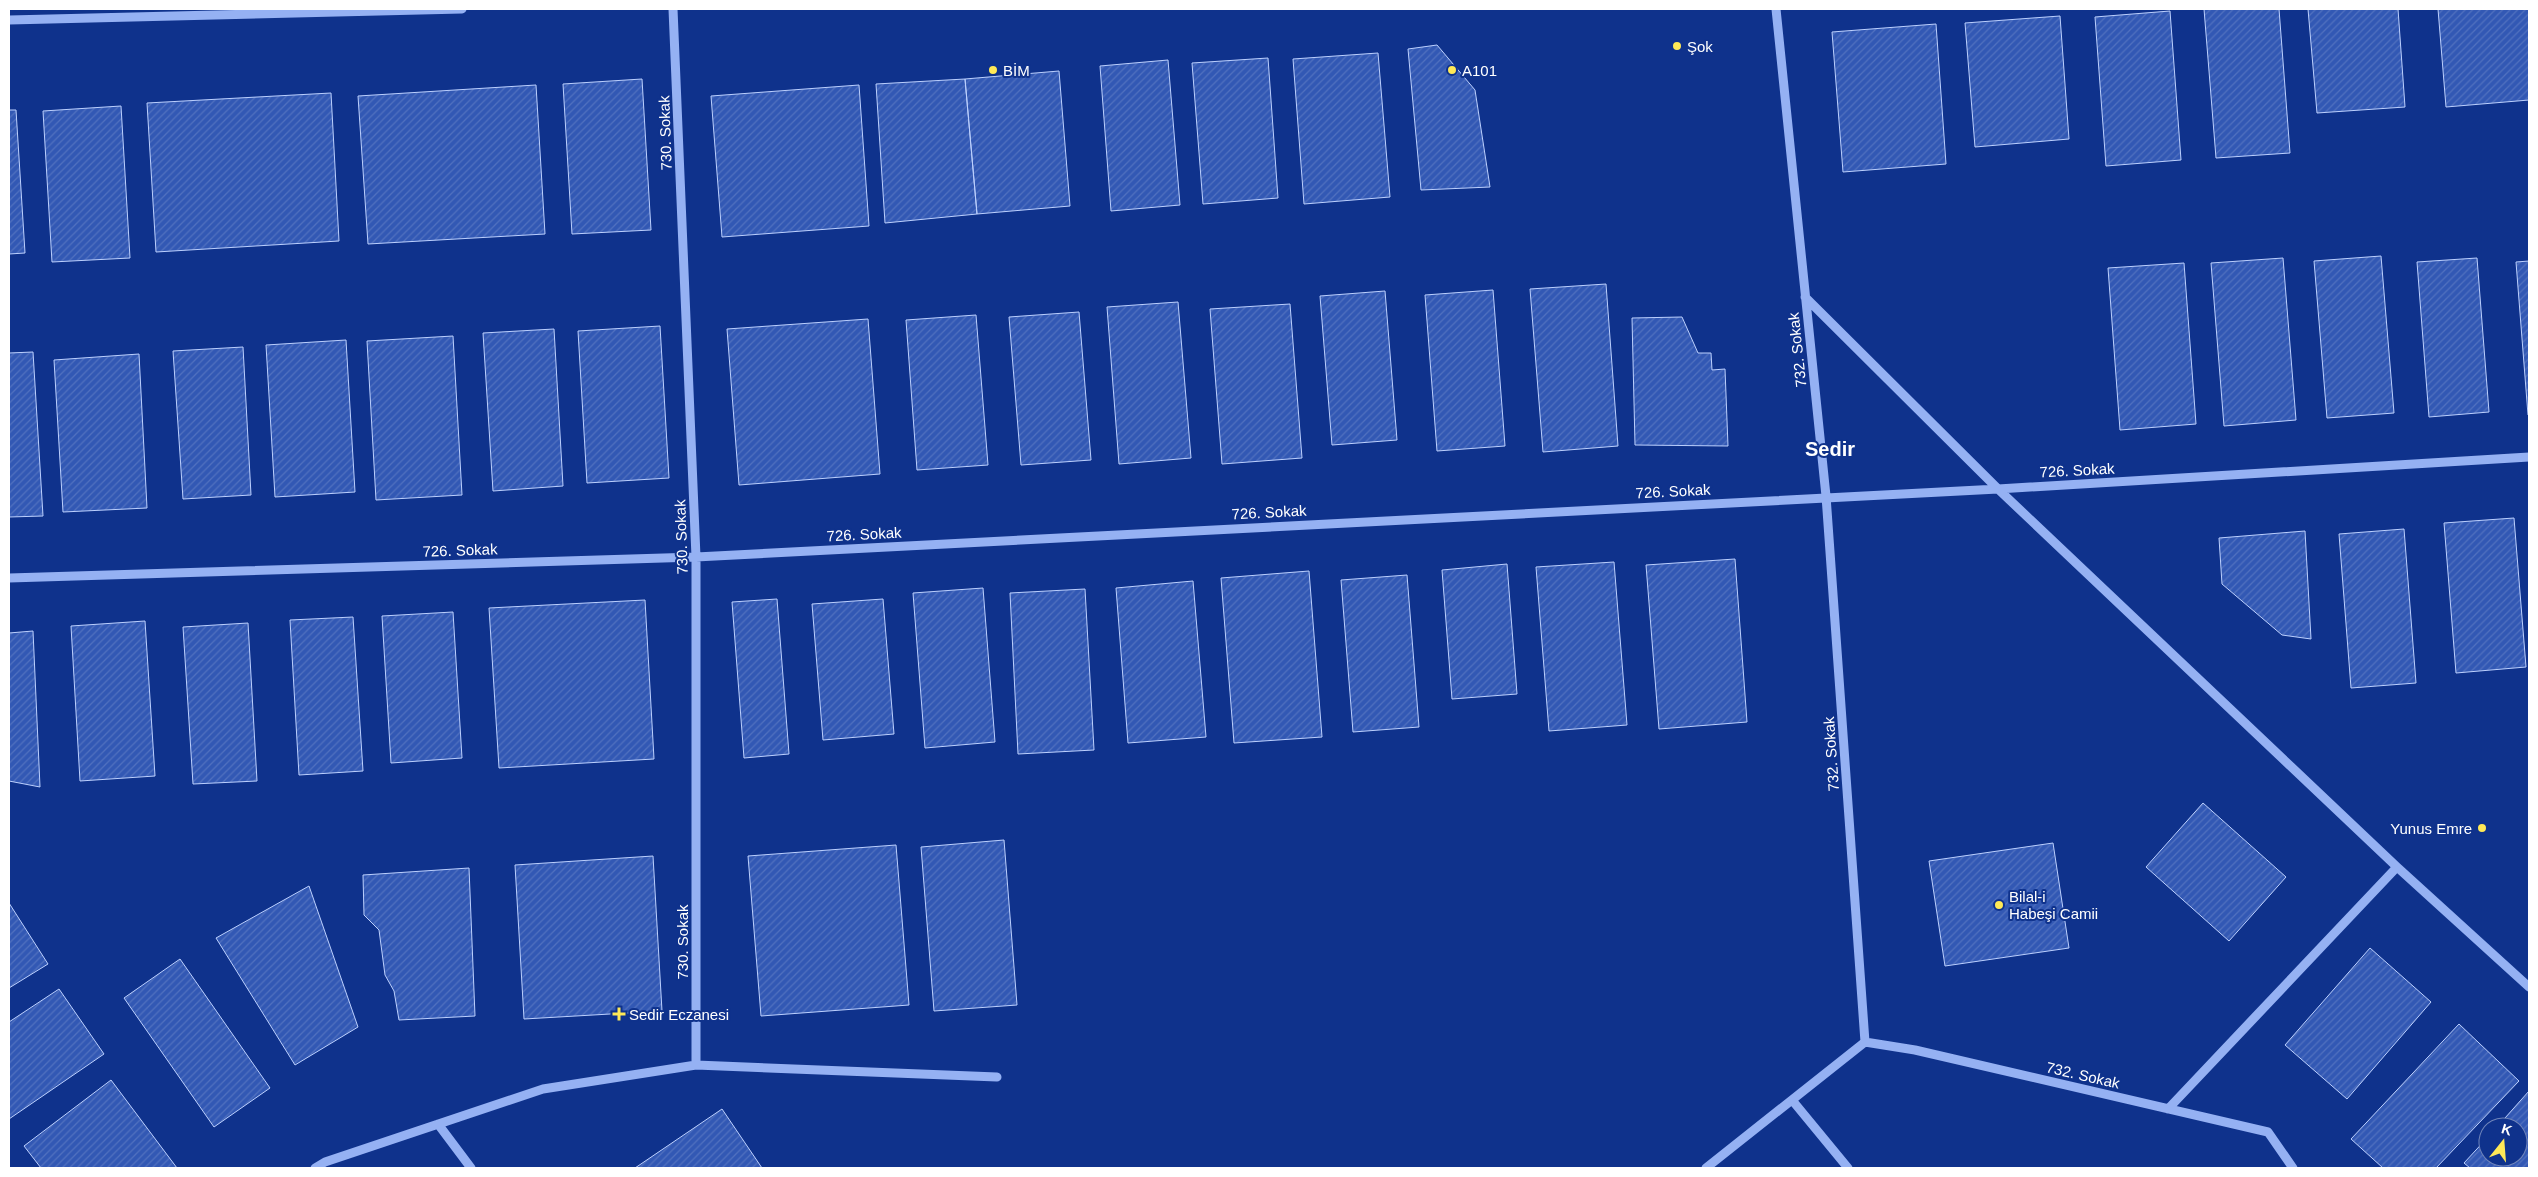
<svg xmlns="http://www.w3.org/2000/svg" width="2538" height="1177" font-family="Helvetica,sans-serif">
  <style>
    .building { fill: url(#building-hatch); stroke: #bcd0fe }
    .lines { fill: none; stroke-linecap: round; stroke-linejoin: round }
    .minor { stroke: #95b1f3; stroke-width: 9 }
    .poi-dot { fill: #ffe957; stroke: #0f328c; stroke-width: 2 }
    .labels { text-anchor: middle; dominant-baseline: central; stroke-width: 4; stroke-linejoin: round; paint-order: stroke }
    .poi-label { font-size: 15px; fill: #fff; stroke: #0f328c; text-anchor: start }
    .street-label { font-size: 15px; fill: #fff; stroke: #0f328c }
    .district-label { font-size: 20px; font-weight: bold; fill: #fff; stroke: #0f328c }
  </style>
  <defs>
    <pattern id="building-hatch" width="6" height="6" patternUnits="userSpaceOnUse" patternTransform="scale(1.25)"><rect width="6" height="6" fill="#3258b4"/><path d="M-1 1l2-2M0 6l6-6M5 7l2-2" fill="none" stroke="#5171bf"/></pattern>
  </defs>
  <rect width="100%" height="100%" fill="#0f328c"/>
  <path class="building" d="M2204 9H2279L2290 153 2216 158Z
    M2308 9H2398L2405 107 2317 113Z
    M2438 9H2529V100L2446 107Z
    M2170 11 2181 160 2106 166 2095 17Z
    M2060 16 2069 139 1975 147 1965 23Z
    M1936 24 1946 164 1843 172 1832 32Z
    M1437 45 1475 90 1490 187 1421 190 1408 49Z
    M1378 53 1390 197 1304 204 1293 59Z
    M1268 58 1278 198 1203 204 1192 63Z
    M1168 60 1180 205 1111 211 1100 66Z
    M1059 71 1070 206 977 214 965 79Z
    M642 79 651 230 572 234 563 84Z
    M965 79 977 214 885 223 876 84Z
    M536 85 545 234 368 244 358 96Z
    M859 85 869 226 722 237 711 96Z
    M331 93 339 241 156 252 147 103Z
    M121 106 130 258 52 262 43 111Z
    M9 110H16L25 253 9 254Z
    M2381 256 2394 413 2327 418 2314 261Z
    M2283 258 2296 420 2224 426 2211 263Z
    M2477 258 2489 412 2429 417 2417 262Z
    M2529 261V415H2528L2516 262Z
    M2184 263 2196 424 2120 430 2108 268Z
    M1606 284 1618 446 1543 452 1530 289Z
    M1493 290 1505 446 1437 451 1425 295Z
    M1385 291 1397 440 1332 445 1320 296Z
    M1178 302 1191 458 1119 464 1107 307Z
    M1290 304 1302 458 1222 464 1210 309Z
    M1079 312 1091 460 1021 465 1009 317Z
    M976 315 988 465 917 470 906 320Z
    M1682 317 1698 353H1711L1712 370 1725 369 1728 446 1635 445 1632 318Z
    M868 319 880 474 739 485 727 329Z
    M660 326 669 478 587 483 578 331Z
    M554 329 563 486 493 491 483 333Z
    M453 336 462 495 376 500 367 341Z
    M346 340 355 492 275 497 266 345Z
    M243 347 251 495 183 499 173 351Z
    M33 352 43 516 9 517V353Z
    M139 354 147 508 63 512 54 360Z
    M2514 518 2526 667 2456 673 2444 523Z
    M2404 529 2416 683 2351 688 2339 534Z
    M2305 531 2311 639 2282 635 2222 584 2219 538Z
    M1735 559 1747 722 1659 729 1646 565Z
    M1614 562 1627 725 1549 731 1536 567Z
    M1507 564 1517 694 1452 699 1442 570Z
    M1309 571 1322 737 1234 743 1221 578Z
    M1407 575 1419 727 1353 732 1341 580Z
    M1193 581 1206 737 1128 743 1116 588Z
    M983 588 995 742 925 748 913 593Z
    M1085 589 1094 750 1018 754 1010 593Z
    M777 599 789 754 744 758 732 602Z
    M883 599 894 734 823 740 812 604Z
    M645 600 654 759 499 768 489 608Z
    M453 612 462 758 391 763 382 616Z
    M353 617 363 771 299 775 290 620Z
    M145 621 155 776 80 781 71 626Z
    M248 623 257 781 193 784 183 627Z
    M33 631 40 787 9 781V633Z
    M2203 803 2286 877 2229 941 2146 867Z
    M1004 840 1017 1005 934 1011 921 847Z
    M2053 843 2069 948 1945 966 1929 861Z
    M896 845 909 1005 761 1016 748 856Z
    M653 856 662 1011 524 1019 515 865Z
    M469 868 475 1016 399 1020 394 991 385 975 379 930 364 915 363 875Z
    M309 886 358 1027 295 1065 216 938Z
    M9 903 48 964 9 988Z
    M2370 948 2431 1002 2347 1099 2285 1045Z
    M180 959 270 1088 214 1127 124 998Z
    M59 989 104 1054 9 1119V1022Z
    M2459 1024 2519 1081 2436 1168H2383L2351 1139Z
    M111 1080 177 1168H41L24 1146Z
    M2529 1091V1168H2470L2464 1163 2488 1137V1157H2518V1127H2497Z
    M722 1109 762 1168H635Z"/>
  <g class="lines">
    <path class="minor" d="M673 9 696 557V1065
      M1776 9 1826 496 1865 1042 1915 1050 2268 1132 2293 1168
      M9 20 462 9
      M1805 297 1998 489 2397 867 2529 987
      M9 578 696 557 1998 489 2529 457
      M1792 1100 1848 1168
      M2168 1109 2397 867
      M438 1124 471 1168
      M315 1168 325 1162 543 1089 696 1065 997 1077
      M1706 1168 1865 1042"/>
  </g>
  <g class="poi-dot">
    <circle cx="1677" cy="46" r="5"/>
    <circle cx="993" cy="70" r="5"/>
    <circle cx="1452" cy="70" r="5"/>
    <circle cx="2482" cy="828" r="5"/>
    <circle cx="1999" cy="905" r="5"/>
    <path d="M616.5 1006.5h5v5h5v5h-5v5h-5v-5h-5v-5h5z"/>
  </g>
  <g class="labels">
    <g class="poi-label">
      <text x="1687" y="46">Şok</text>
      <text x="1003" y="70">BİM</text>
      <text x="1462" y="70">A101</text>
      <text x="2472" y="828" text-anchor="end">Yunus Emre</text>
      <text x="2009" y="896">Bilal-i<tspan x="2009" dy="17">Habeşi Camii</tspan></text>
      <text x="629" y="1014">Sedir Eczanesi</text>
    </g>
    <g class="street-label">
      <text transform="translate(665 133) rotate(-92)">730. Sokak</text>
      <text transform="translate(1797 350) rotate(-96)">732. Sokak</text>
      <text transform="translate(2077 470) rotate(-3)">726. Sokak</text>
      <text transform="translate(1673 491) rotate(-3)">726. Sokak</text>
      <text transform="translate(1269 512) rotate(-3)">726. Sokak</text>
      <text transform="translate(864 534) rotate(-3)">726. Sokak</text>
      <text transform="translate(681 537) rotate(-92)">730. Sokak</text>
      <text transform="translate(460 550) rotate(-2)">726. Sokak</text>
      <text transform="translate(1831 754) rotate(-94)">732. Sokak</text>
      <text transform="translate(682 942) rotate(-90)">730. Sokak</text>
      <text transform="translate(2083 1075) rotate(13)">732. Sokak</text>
    </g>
    <g class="district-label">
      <text x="1830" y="449">Sedir</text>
    </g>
  </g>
  <rect width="2538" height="1177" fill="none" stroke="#ffffff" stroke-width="20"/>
  <g transform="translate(2503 1142) rotate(17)"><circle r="24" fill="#0f328c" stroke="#6f84ba"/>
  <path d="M0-4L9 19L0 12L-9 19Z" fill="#ffe957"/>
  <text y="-8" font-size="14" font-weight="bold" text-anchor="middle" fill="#ffffff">K</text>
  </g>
</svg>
